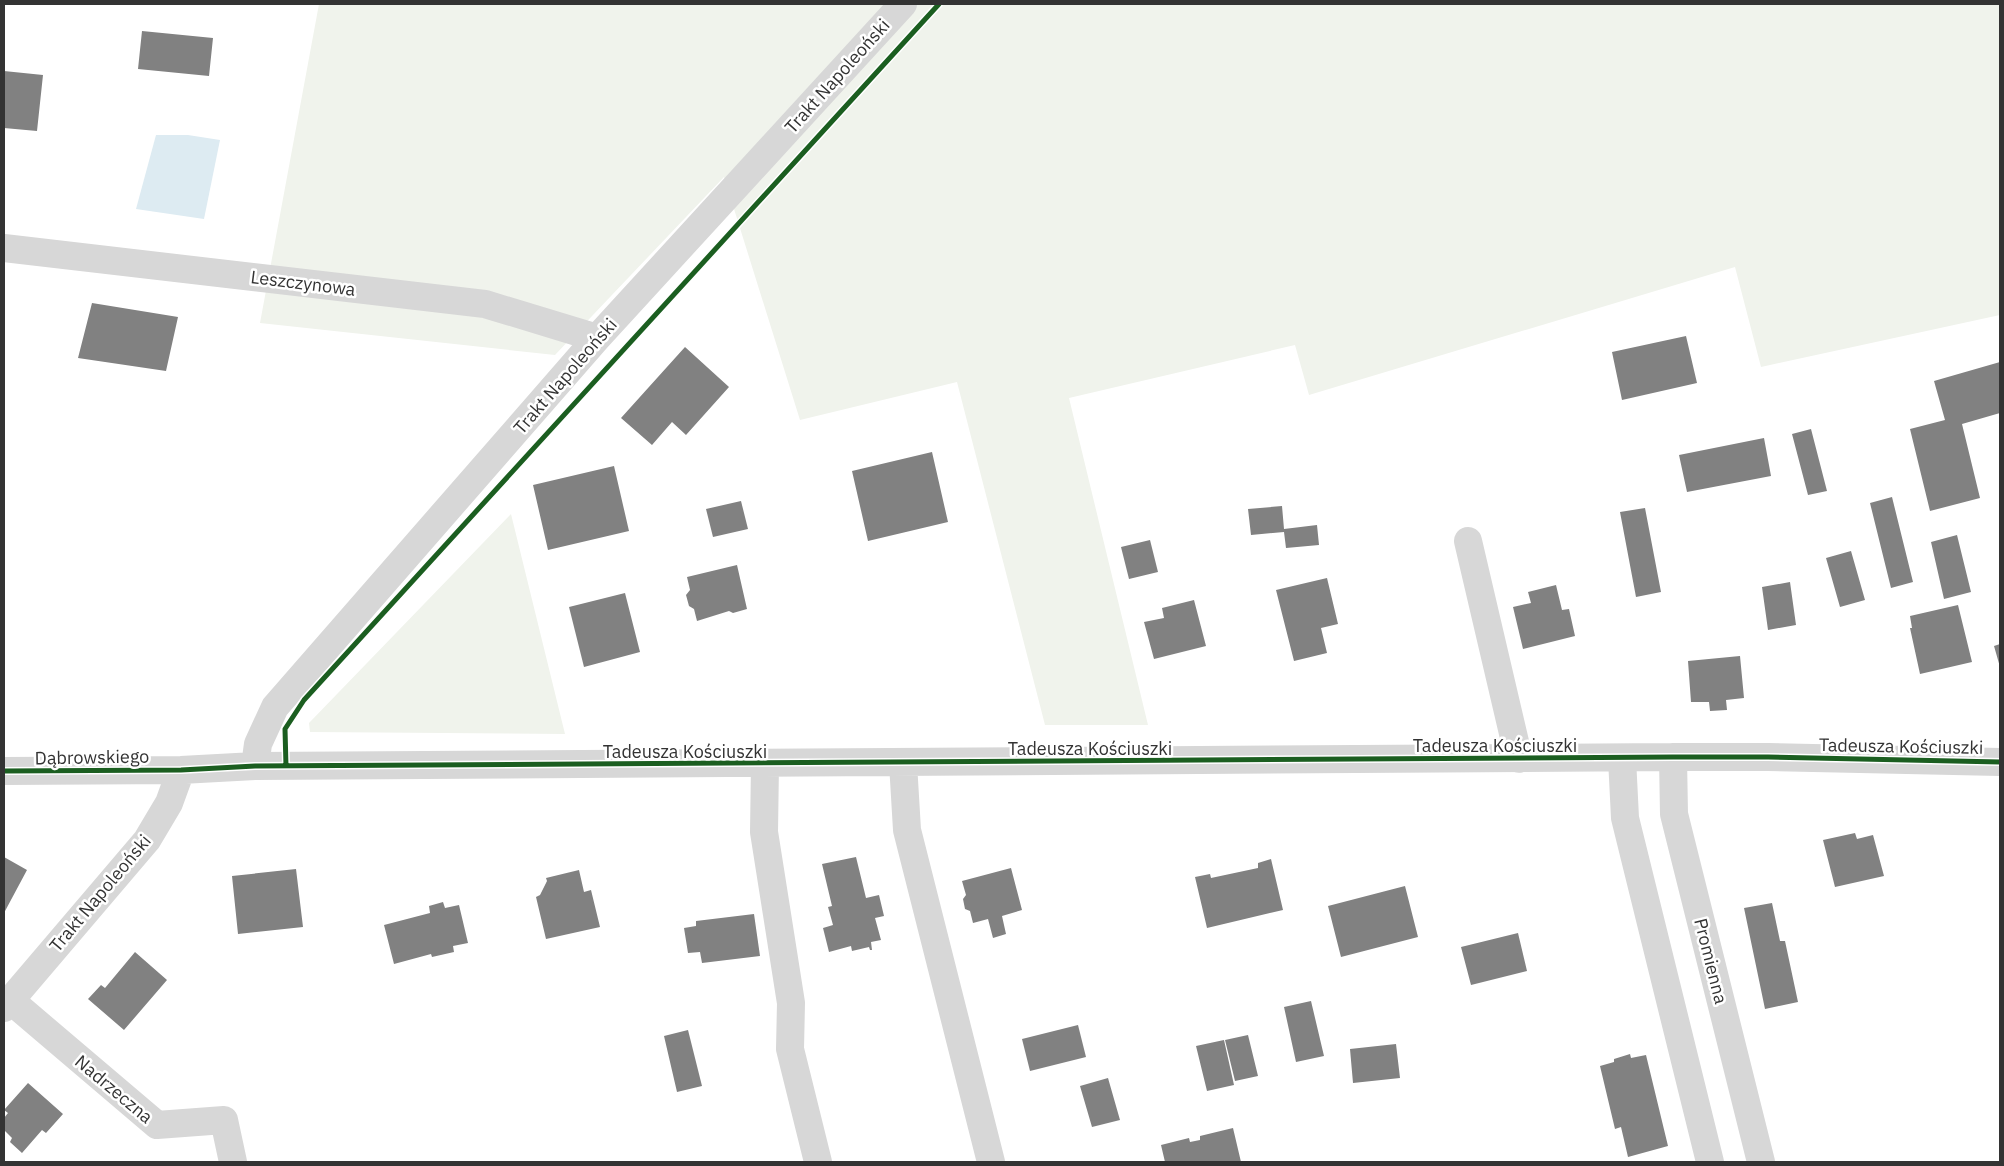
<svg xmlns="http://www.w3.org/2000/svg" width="2004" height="1166" font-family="'IBM Plex Sans',sans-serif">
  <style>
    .green { fill: #f0f3ec }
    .water { fill: #ddebf2 }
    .building { fill: #818181 }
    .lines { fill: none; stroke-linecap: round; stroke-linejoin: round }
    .minor { stroke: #d7d7d7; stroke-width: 28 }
    .cycleway-casing { stroke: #fff; stroke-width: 8 }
    .cycleway { stroke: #1b5e20; stroke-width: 5 }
    .labels { text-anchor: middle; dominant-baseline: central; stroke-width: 5; stroke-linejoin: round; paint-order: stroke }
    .street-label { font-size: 18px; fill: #333; stroke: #fff }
  </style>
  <rect width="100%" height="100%" fill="#fff"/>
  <path class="green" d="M319 4H2000V315L1761 367 1735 267 1309 395 1295 345 1069 398 1148 725H1045L957 382 800 420 724 177 555 355 260 323Z
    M511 514 565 734 310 732 309 723Z"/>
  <path class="water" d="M156 135H188L220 140 204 219 136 209Z"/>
  <path class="building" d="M142 31 213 38 209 76 138 69Z
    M4 71 43 75 37 131 4 128Z
    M92 303 178 317 166 371 78 358Z
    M1686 336 1697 383 1622 400 1612 352Z
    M685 347 729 387 686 435 672 422 652 445 621 418Z
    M2000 362V413L1962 424 1980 498 1930 511 1910 429 1945 420 1934 381Z
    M1811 429 1827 491 1808 495 1792 434Z
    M1764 438 1771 476 1687 492 1679 455Z
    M932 452 948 522 868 541 852 471Z
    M614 466 629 531 548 550 533 485Z
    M1892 497 1913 582 1891 588 1870 503Z
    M741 501 748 529 713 537 706 509Z
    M1282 506 1284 529 1317 525 1319 545 1286 548 1284 532 1251 535 1248 509Z
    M1645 508 1661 592 1636 597 1620 512Z
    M1957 535 1971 592 1944 599 1931 542Z
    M1150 540 1158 572 1129 579 1121 547Z
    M1851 551 1865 600 1840 607 1826 558Z
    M737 565 747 609 733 613 729 611 697 621 694 609 689 606 686 595 690 590 687 577Z
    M1327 578 1338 624 1321 628 1327 653 1294 661 1276 590Z
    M1790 582 1796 625 1768 630 1762 587Z
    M1556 585 1562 610 1569 609 1575 636 1523 649 1513 607 1531 603 1528 592Z
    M625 593 640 652 584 667 569 607Z
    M1194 600 1206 646 1154 659 1144 622 1164 618 1162 608Z
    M1958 605 1972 662 1920 674 1910 628H1912L1910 616Z
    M2000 644V667L1994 646Z
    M1740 656 1744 698 1726 700 1727 710 1710 711 1709 702H1691L1688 661Z
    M1855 833 1857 839 1873 835 1884 876 1835 887 1823 840Z
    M4 857 27 870 4 913Z
    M856 857 866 898 879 895 884 916 875 918 881 940 871 942 872 950H870L869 947 852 951 851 946 829 952 823 928 833 925 828 907 832 906 822 864Z
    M1271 859 1283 910 1207 928 1195 877 1210 874 1211 878 1258 868V863Z
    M1011 868 1022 910 1002 916 1006 934 993 938 988 919 973 923 970 911 965 909 963 899 966 895 962 881Z
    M296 869 303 927 238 934 232 876Z
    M579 870 584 892 591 890 600 927 546 939 536 897 540 895 547 881 546 878Z
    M1405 886 1418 937 1341 957 1328 906Z
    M443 902 445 908 459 905 468 943 453 946 454 952 432 957 431 954 394 964 384 925 430 913 429 906Z
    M1772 903 1780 941H1785L1798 1002 1765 1009 1744 908Z
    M754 914 760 956 702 963 700 952 688 953 684 928 696 926V921Z
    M1518 933 1527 971 1471 985 1461 947Z
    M135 952 167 980 124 1030 88 999 101 985 105 988Z
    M1311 1001 1324 1056 1296 1062 1284 1007Z
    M1078 1025 1086 1057 1030 1071 1022 1039Z
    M688 1030 702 1086 677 1092 664 1036Z
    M1248 1035 1258 1076 1235 1081 1225 1040Z
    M1224 1040 1234 1085 1207 1091 1196 1046Z
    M1396 1044 1400 1078 1353 1083 1350 1049Z
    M1630 1054 1631 1058 1646 1055 1668 1146 1628 1157 1621 1127 1615 1129 1600 1066 1614 1062V1059Z
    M1108 1078 1120 1120 1092 1127 1080 1086Z
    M28 1083 63 1114 46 1133 42 1130 22 1153 10 1142 12 1138 4 1130V1118L8 1113 4 1110Z
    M1233 1128 1241 1162H1165L1161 1145 1189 1138 1190 1142 1200 1140V1136Z"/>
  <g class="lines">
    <path class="minor" d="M4 248 485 304 597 338
      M1468 541 1519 759
      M1673 757 1674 814 1761 1162
      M1622 758 1625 818 1710 1162
      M903 763 907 830 991 1162
      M765 764 764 832 791 1003 790 1049 818 1162
      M255 766 258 744 275 707 597 338 903 4
      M4 771 181 770 255 766 1673 757H1768L2000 762
      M10 1000 157 1125 224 1120 233 1162
      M4 1008 147 840 169 803 181 770"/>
    <defs>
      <path id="cycleway" d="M286 766 285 729 304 700 939 4
        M4 771 181 770 255 766 1673 757H1768L2000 762"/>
    </defs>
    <use href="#cycleway" class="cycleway-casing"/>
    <use href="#cycleway" class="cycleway"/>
  </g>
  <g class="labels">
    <g class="street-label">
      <text transform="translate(837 76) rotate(-48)">Trakt Napoleoński</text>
      <text transform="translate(303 283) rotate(7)">Leszczynowa</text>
      <text transform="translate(565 376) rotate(-49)">Trakt Napoleoński</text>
      <text x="1495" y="745">Tadeusza Kościuszki</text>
      <text transform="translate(1901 746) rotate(1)">Tadeusza Kościuszki</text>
      <text x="1090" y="748">Tadeusza Kościuszki</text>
      <text x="685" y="751">Tadeusza Kościuszki</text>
      <text transform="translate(92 757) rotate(-1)">Dąbrowskiego</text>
      <text transform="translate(100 893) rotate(-50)">Trakt Napoleoński</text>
      <text transform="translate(1711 961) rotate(76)">Promienna</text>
      <text transform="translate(114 1089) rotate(40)">Nadrzeczna</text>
    </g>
  </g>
  <rect width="2004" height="1166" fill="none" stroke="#333333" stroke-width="10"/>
</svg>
